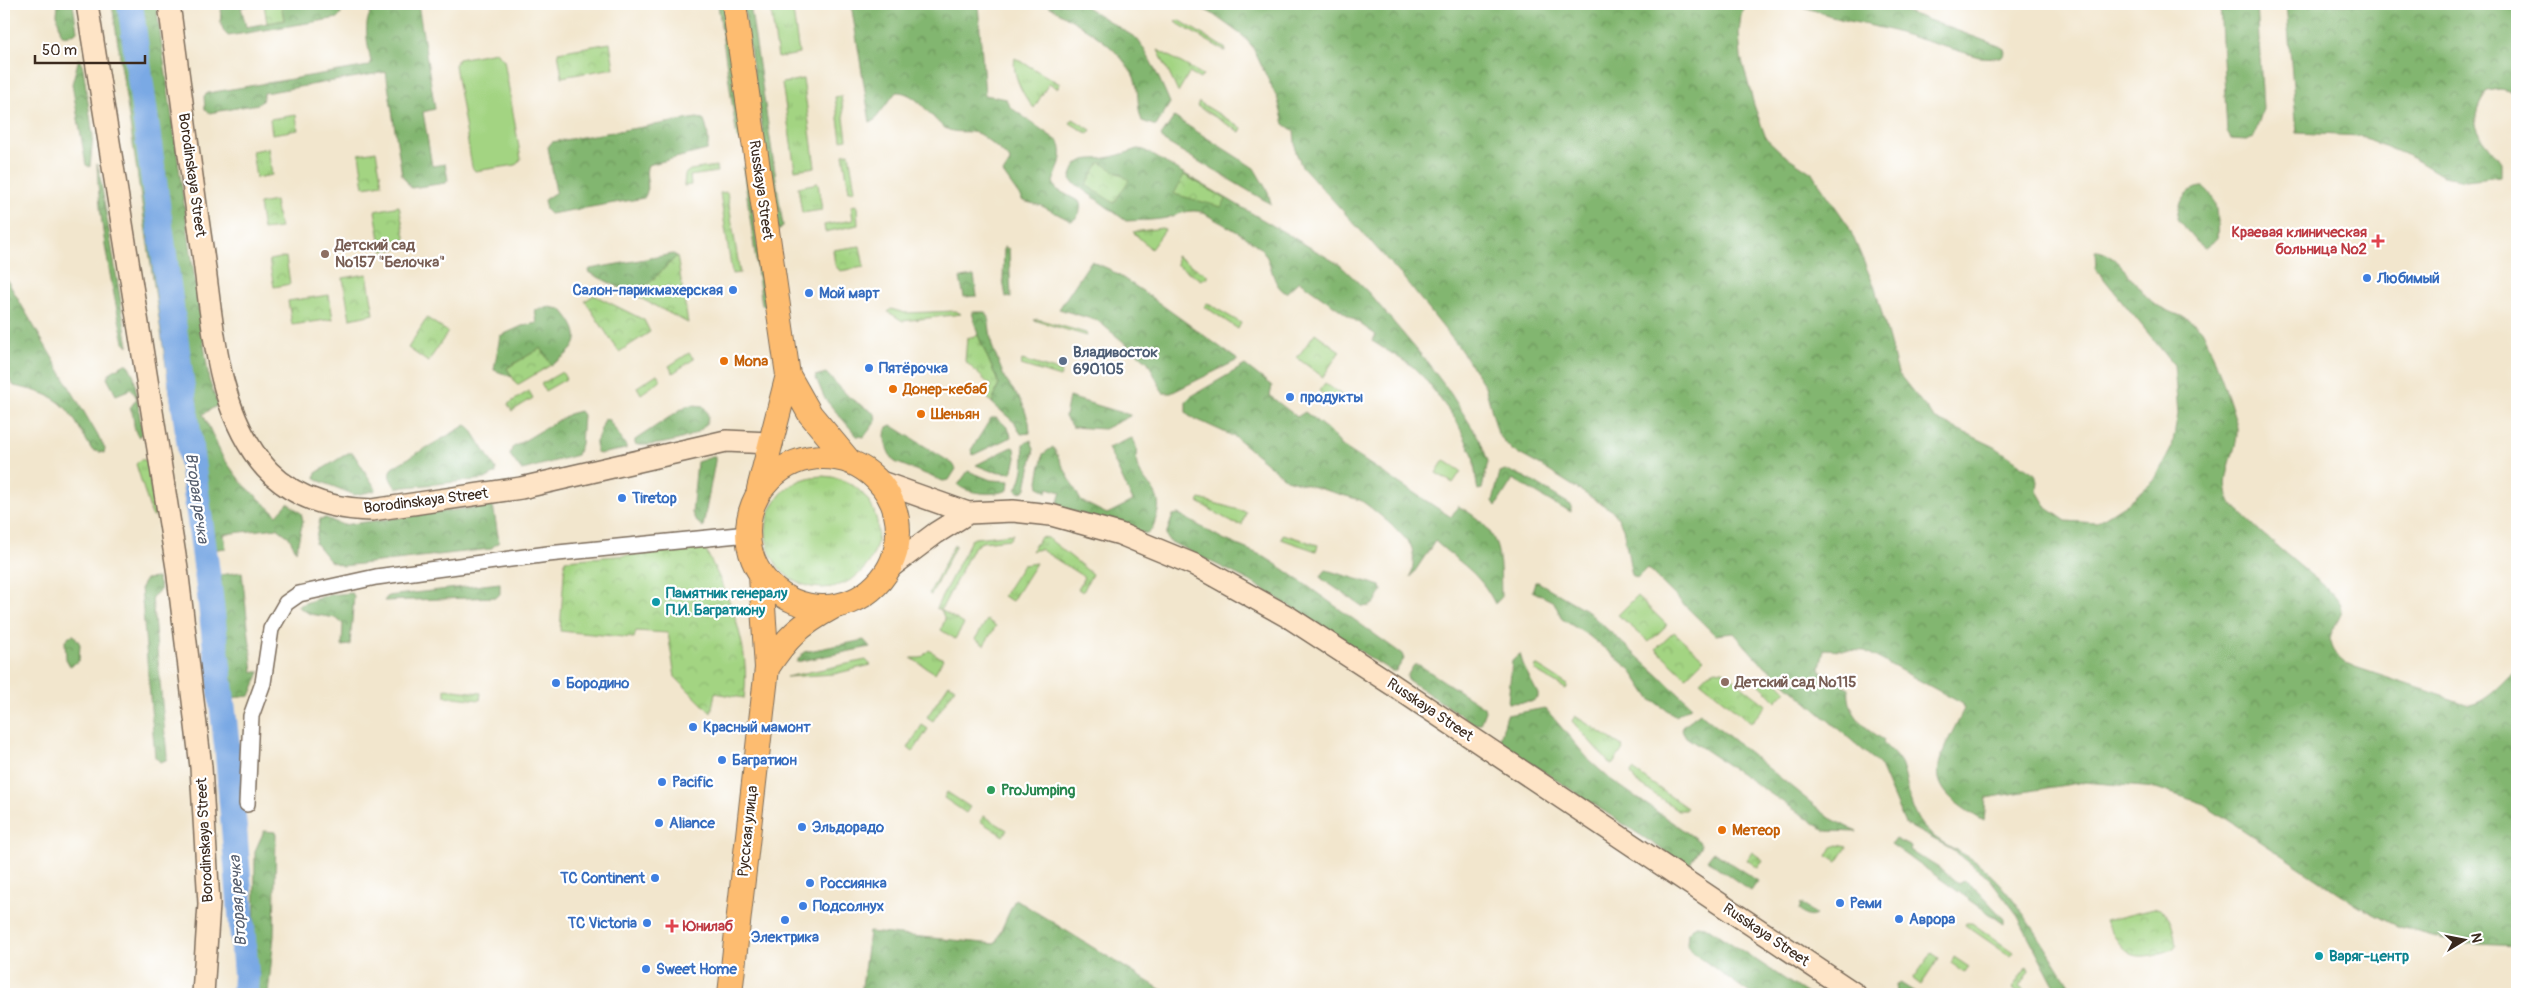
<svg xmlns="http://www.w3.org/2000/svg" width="2521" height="998" font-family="Pangolin,sans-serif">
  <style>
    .grass { fill: url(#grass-tufts); stroke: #6f7f50 }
    .forest { fill: url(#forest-crowns); stroke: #5e7047 }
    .park { fill: url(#park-crowns); stroke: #6f7f50 }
    .pitch { fill: #a3d482; stroke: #6f7f50 }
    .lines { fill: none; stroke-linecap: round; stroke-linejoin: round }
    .river { stroke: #7aa9e4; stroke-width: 26 }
    .minor-casing { stroke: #7b6c5b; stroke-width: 18 }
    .secondary-casing { stroke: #7b6c5b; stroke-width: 24 }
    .primary-casing { stroke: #7b6c5b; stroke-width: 26 }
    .minor { stroke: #fff; stroke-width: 15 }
    .secondary { stroke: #fee4c6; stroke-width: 21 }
    .primary { stroke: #fdbc70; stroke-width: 24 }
    .health-dot { fill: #e0444e; stroke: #fff; stroke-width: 2 }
    .education-dot { fill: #8d6e63; stroke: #fff; stroke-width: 2 }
    .shop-dot { fill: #3f7fe0; stroke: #fff; stroke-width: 2 }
    .food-dot { fill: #e8710a; stroke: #fff; stroke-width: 2 }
    .service-dot { fill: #5c6f8a; stroke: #fff; stroke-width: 2 }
    .culture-dot { fill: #0f9aa8; stroke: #fff; stroke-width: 2 }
    .leisure-dot { fill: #2e9e5b; stroke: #fff; stroke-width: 2 }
    .labels { text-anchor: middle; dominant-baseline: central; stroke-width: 4.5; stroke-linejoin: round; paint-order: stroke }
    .street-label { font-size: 15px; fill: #3b2a1e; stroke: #fff }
    .health-label { font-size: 15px; font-weight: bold; fill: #be3a42; stroke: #fff; text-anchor: end }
    .education-label { font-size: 15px; font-weight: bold; fill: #785e54; stroke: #fff; text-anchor: start }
    .shop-label { font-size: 15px; font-weight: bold; fill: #366cbe; stroke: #fff; text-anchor: start }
    .service-label { font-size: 15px; font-weight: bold; fill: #4e5e75; stroke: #fff; text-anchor: start }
    .food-label { font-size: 15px; font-weight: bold; fill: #c56008; stroke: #fff; text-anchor: start }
    .culture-label { font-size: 15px; font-weight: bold; fill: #0d838f; stroke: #fff; text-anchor: start }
    .leisure-label { font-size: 15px; font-weight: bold; fill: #27864d; stroke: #fff; text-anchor: start }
    .water-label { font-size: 16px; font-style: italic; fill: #545d6d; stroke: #fff }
  </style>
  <defs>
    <pattern id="grass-tufts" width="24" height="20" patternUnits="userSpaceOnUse" patternTransform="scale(1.25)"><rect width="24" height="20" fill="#a3d482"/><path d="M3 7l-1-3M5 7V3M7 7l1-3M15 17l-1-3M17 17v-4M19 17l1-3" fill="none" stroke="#8db670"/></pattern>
    <pattern id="forest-crowns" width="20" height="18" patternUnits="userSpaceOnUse" patternTransform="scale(1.25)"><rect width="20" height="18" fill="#82b670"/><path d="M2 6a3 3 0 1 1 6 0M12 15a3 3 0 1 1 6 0" fill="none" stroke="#6c945b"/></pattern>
    <pattern id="park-crowns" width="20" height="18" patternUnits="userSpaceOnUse" patternTransform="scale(1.25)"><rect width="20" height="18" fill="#a3d482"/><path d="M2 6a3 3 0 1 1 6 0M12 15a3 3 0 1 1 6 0" fill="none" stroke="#8db670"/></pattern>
  </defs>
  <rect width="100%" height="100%" fill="#fff"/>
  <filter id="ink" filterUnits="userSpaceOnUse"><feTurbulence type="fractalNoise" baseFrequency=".02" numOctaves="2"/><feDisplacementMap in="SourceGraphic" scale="10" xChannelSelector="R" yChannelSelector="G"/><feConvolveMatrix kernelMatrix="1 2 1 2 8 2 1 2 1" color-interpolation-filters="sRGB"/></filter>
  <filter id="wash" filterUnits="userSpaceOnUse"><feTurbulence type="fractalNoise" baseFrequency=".0096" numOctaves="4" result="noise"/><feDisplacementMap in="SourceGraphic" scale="20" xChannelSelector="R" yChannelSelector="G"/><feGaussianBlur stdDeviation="1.12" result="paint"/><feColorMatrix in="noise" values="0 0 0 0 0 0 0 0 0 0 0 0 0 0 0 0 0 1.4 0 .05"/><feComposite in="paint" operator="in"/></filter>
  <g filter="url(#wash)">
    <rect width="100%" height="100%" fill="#f2e6cd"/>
    <path class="grass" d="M770 4H792L799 54 778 58Z
      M1179 20 1226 49 1225 51 1175 22Z
      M1158 50 1203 75 1200 79 1189 73 1178 92Z
      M1015 58 1060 84 1057 88 1049 83 1034 108C1024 98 1011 73 1015 58Z
      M803 79 815 167 795 170 782 83Z
      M841 96 847 139 841 140 835 97Z
      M1199 102 1242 128 1240 132 1197 106Z
      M1073 119 1091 130 1088 134 1070 123Z
      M849 153 855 190 849 191 843 154Z
      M716 166 717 172 690 176 691 185 684 186 685 174 690 170Z
      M818 183 822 210 802 213 798 187Z
      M727 192 740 273 732 274 720 193Z
      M857 205 858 225 825 232 824 225 853 220 851 206Z
      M1162 228 1165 230 1151 249 1133 232Z
      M1176 256 1209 276 1201 280 1177 265Z
      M1207 303 1241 323 1238 329 1204 306Z
      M891 309 905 313 956 311 961 314 903 321 888 312Z
      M1037 319 1086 333 1087 336 1034 320Z
      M978 335 999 384 992 403 987 397 991 386 965 361 967 338Z
      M689 353 694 359 673 373 669 366Z
      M1022 360 1062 372 1060 377 1021 365Z
      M562 372 566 379 545 391 541 384Z
      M657 374 661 380 641 394 637 387Z
      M1325 383 1344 397 1341 401 1333 402 1319 391Z
      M529 391 533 398 512 411 508 404Z
      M141 459 147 461 155 517 152 516 136 464Z
      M766 532a56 56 0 1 1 112 0a56 56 0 1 1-112 0Z
      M1200 499 1246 512 1242 525 1233 523 1198 502Z
      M1013 534 1010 539 982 542 973 548 941 610 964 624 955 639 941 630 945 619 941 610 936 608 971 540 975 538Z
      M1283 534 1318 545 1316 551 1281 539Z
      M1041 537 1048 538 1092 574 1083 592 1078 589 1084 577 1040 549 1031 551Z
      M954 545H956L931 595 929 594Z
      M1036 563 1012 601 1003 596 1023 565Z
      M987 620 996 626 984 645 975 639Z
      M929 650 943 659 935 673 911 658H921Z
      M866 660 871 665 834 674 786 677Z
      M1536 665 1568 685 1566 689 1535 671Z
      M949 684 955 688 933 721 927 717Z
      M445 689 481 693 480 700 445 696Z
      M1575 716 1622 746 1623 749 1613 764H1610L1572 721Z
      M922 725 928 729 913 752 908 748Z
      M1633 770 1687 808 1685 810H1678L1635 781 1631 773Z
      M947 792 970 807 966 813 944 798Z
      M984 816 1007 830 1003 836 980 821Z
      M1838 845 1847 847 1837 862 1827 856 1832 847Z
      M1966 923H1972L2013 952 2010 956 1965 925Z
      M1932 953 1939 958 1921 985 1913 979Z
      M1954 957 1969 967 1965 973 1951 963Z
      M2027 967 2029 971 2019 987 2030 994H2022L2012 988Z"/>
    <path class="forest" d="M58 4H73L77 31 75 33 65 36 61 34 57 14Z
      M112 4H156L209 380 218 405 203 414 222 456 241 482 277 515 288 503 301 513 303 521 296 551 289 537 277 528 224 534 226 548 194 552Z
      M224 4H261L241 7 246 27 284 20 281 4H340L341 14 338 18 228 36C220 29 218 13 224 4Z
      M378 4H418L435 109 423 112 432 166 445 164 448 180 446 183 411 188 402 175 386 72 264 93 262 101 258 104 209 113 205 109 204 96 208 93 369 66 371 63C368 44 360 17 378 4Z
      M718 4H725L743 140 741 141 737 138Z
      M743 4H750L783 226 780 230H778Z
      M851 4H978L985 95 1006 99 1010 107 1059 142C1065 156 1058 168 1053 182L1056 189 1080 202C1082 209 1079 218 1071 221L1042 206 1023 201 1003 173 1010 162 1009 158C1000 151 989 140 979 134 968 129 956 135 945 128 930 118 917 91 896 92L873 122H870Z
      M1046 4H1081L1136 38C1144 45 1165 90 1170 103L1156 126 1142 121C1136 107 1140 88 1133 75 1114 40 1077 25 1046 4Z
      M1192 4H1746L1741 15 1739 33 1741 57 1754 105 1766 138 1783 154 1812 173 1848 225 1875 288 1898 373 1934 418 1995 447 2035 474 2038 481 2037 491 2047 508 2066 521 2096 523 2129 502 2154 481 2172 447 2178 414 2174 365 2096 269 2095 251C2113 249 2135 284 2147 297 2161 313 2186 313 2201 329 2207 335 2237 419 2237 428 2239 452 2217 478 2231 502 2234 508 2242 513 2246 518 2265 537 2286 554 2306 571 2317 580 2330 589 2339 602 2352 621 2308 635 2346 664L2469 705C2488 702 2504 681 2517 669V946L2459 943 2399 927 2358 906 2204 804 2156 788 2084 782 1986 798 1984 821C1918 784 1935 767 1964 709L1963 704 1865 651 1824 649 1820 668 1822 674 1849 688C1846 713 1865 728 1884 740L1883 743C1889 749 1899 758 1902 766 1909 786 1908 806 1921 824 1937 845 1968 852 1986 870 2023 905 2048 953 2075 994H2059L2016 913 1990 879 1952 849 1905 824 1879 764 1757 659 1734 633 1715 635 1647 568 1637 578 1632 575 1623 528 1618 518 1613 511 1541 466 1512 450 1498 434 1485 386 1458 346 1402 276 1301 165 1296 152 1294 131 1284 124 1278 100 1252 46 1243 36 1211 13Z
      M1795 4H1885L1999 46 2004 49 2005 53 2001 58 1979 57 1886 29 1840 19Z
      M2220 4H2257L2263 109 2254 137 2246 140 2231 139 2227 132Z
      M2286 4H2497L2517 10V93L2500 89 2487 91C2463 129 2482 134 2501 163V176L2466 180 2443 176 2411 157 2360 136 2297 133Z
      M79 58 83 68 93 136 90 167 86 165 72 84Z
      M1174 117 1254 168 1268 192 1271 204 1164 141 1161 136Z
      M697 118 703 119C707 126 710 142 707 150L648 165C643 175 652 187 644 198L550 214 546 210 544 200 556 192 548 147 552 142Z
      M1138 149 1144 150 1340 265 1368 292 1427 362 1451 394 1480 440 1488 461 1482 489 1478 490 1477 486 1473 455 1456 420 1425 379 1412 366 1372 341 1376 335 1299 281 1286 293C1269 283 1274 259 1259 247 1243 233 1220 223 1202 212 1189 209 1182 213 1170 217 1157 221 1139 220 1126 221L1070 180C1076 152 1091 162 1111 157 1120 155 1129 152 1138 149Z
      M97 164 99 170 128 346 124 342C111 283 99 224 97 164Z
      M743 167H747L766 307 762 305Z
      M2203 187C2218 195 2218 224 2217 239L2205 248 2197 242 2177 219C2178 204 2186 187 2203 187Z
      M1004 247 1009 249 1011 298 1006 297 1003 280Z
      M673 254 677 256 636 296 588 272 590 269Z
      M1091 261 1109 269 1141 290 1238 360 1171 393H1163L1148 362 1098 321 1059 309Z
      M4 275 105 448 104 453 92 450C67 407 66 396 14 386L4 371Z
      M974 276 977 296 964 297 960 278Z
      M548 307 561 309C585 336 580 348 551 365L541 348 507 368 512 377 494 370 500 336 522 326 537 323 535 310Z
      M972 312H986L988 316 992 346 1005 379 1022 402 1029 422 1030 433 1021 434 1015 423 992 403 999 384 978 335Z
      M125 364H128L134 376 142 432 139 437C131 429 136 417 130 408L137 398 131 389 116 395 107 378 111 372Z
      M1245 365 1272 386 1270 396 1297 417 1305 412 1328 430 1342 446 1451 517 1458 506C1502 530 1500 551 1501 598L1495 604C1479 571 1460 564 1435 541L1411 577C1413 567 1415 555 1411 546 1406 536 1370 506 1360 500L1286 479 1235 437 1189 416 1186 412V401L1190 397Z
      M826 373 850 398 875 414 876 421 864 437 857 436 825 399 815 376Z
      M1069 397 1130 415V416L1104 429 1072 427 1065 417Z
      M693 405 703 406C729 438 642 449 635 444V440L686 406Z
      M580 411 583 415 581 444 577 455 526 469 521 470 510 455 512 448 569 414Z
      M991 418H996C1003 423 1010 428 1011 437L973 455 971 450Z
      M605 419 609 420 626 446V449L599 454 596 451V442Z
      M466 425 471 429 496 469V473L485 479 396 488C391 480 386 475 393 467Z
      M891 425 953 464 956 469 949 480 943 481 895 462C887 453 882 438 887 427Z
      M1132 438C1139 446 1135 456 1137 465 1143 486 1166 491 1156 518 1154 524 1153 530 1147 534L1063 508 1057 505 1061 492 1048 488 1047 492 1039 487 1038 481 1043 454 1053 447 1081 501 1107 514 1133 501 1108 448Z
      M1031 440 1034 449 1026 488 1024 491 1018 492 1016 490C1024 475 1025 460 1023 444Z
      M1012 447 1015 448 1016 458 1012 473 991 471 976 465Z
      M348 453H353L376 489 374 491 355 495 317 480 315 477 316 473Z
      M712 457H715V461L703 527 696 521 692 513 697 462Z
      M1505 470 1525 477 1571 505V512L1564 508 1563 509 1513 479 1496 506 1493 501 1500 472Z
      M968 471 991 480 1009 481 1008 490C996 496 967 494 958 485Z
      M493 505 499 542 490 549 343 566 330 561 315 543 320 519 326 518 343 525Z
      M1178 514 1223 539 1263 556 1285 570 1402 654 1404 659 1396 671H1391L1250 581 1169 541 1166 535 1173 515Z
      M1326 570 1381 586 1382 591C1377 599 1374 609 1362 606L1322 579 1321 576Z
      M242 572 253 672H260L250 696 229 698 212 691 198 578Z
      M157 578 161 589 152 597 167 756 166 760 160 762 155 757 141 587 146 579Z
      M1535 582H1538L1586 610 1692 706 1676 716 1650 699 1630 669 1589 636 1562 619 1554 602 1532 591Z
      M500 583V594L497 597 384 601 388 596Z
      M352 593 354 596 350 645 342 646 343 624 336 618 310 614 297 606 327 595Z
      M74 635 80 644 79 661 70 666 66 659 65 641 69 636Z
      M864 640 870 647 796 662 804 652Z
      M1520 654 1524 667 1538 694V698L1531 702 1508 703 1512 661Z
      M1414 665H1419L1484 707 1485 711 1480 724H1474L1408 680 1407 676Z
      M1545 708 1590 761 1610 779 1699 841 1701 845 1689 865H1686L1506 747 1500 739 1507 715Z
      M1700 713 1830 818 1857 832 1826 831 1686 737 1682 730 1684 725Z
      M264 831 276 832 274 936 268 994H254L255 851Z
      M1895 839 1911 847 1910 850 1942 870 1959 884 1963 880 1978 891 2004 919V924L1891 844Z
      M1713 852 1758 881 1751 891 1707 860Z
      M1015 899 1168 994H861L869 932 995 944Z
      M1801 903 1816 915C1809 919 1803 915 1799 910Z
      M1696 925 1705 926 1807 994H1751L1692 952 1687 944 1688 933Z
      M1900 983 1902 984 1918 994H1897L1896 984Z"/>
    <path class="park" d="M264 4H281L284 20 267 23Z
      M610 43 614 68 562 77 558 52Z
      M296 115 298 130 272 134 270 119Z
      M268 148 272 175 256 178 252 151Z
      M376 151 382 184 364 187 359 154Z
      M1100 162 1129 180 1114 203 1086 185Z
      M1184 175 1226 199 1221 207 1174 194Z
      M275 201 280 228 263 230 259 204Z
      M399 206 407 247 382 251 375 211Z
      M860 246 864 267 840 271 835 265 833 250Z
      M677 256 688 323 636 296Z
      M286 257 290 284 274 287 269 260Z
      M367 274 374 314 350 319 343 278Z
      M329 295 333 319 292 325 288 301Z
      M594 295 644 320 650 332 619 352 585 301Z
      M427 318 448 332 428 362 408 348Z
      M1315 333 1340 351 1323 377 1297 358Z
      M541 348 551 365 517 385 507 368Z
      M705 549C728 593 752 647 744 698L715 693 711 713 675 677 668 633 636 631 634 638 560 631 565 560Z
      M1637 596 1667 625 1649 642 1618 615Z
      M1674 632 1704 659 1686 677 1656 649Z
      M1715 670 1723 671 1766 705 1751 723 1700 681 1708 673Z
      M1770 674 1786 690 1776 701 1759 684Z
      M1752 852 1763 860 1758 868 1747 860Z
      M2157 908C2173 914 2173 929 2176 945L2173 949C2131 963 2127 958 2105 921Z"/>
    <path class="pitch" d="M496 52 504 60 521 159 516 165 475 171 472 167 455 65 458 59Z
      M1444 460 1461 471 1453 483 1436 473Z"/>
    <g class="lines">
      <path class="river" d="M130 4 209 587 228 755 246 975 245 994"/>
    </g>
  </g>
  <g filter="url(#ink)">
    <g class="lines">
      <defs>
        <path id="minor" d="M247 804 251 716 263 683 271 629 286 603 299 594 376 577 548 554 748 534"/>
        <path id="secondary" d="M87 4 177 568 201 767 209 904 203 994
          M169 4C180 85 190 166 202 247 213 319 214 400 259 460 287 497 328 509 372 510L521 488 726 441 772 443
          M878 481 968 513 1013 511 1051 515 1120 534 1195 565 1290 618 1393 685 1855 994
          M888 569 936 533 968 513"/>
        <path id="primary" d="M734 4 788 375 810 414 850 462
          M748 532a75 75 0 1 1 150 0a75 75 0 1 1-150 0Z
          M759 489 788 375
          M767 668C787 637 800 625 833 607
          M730 994 767 668 761 576"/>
      </defs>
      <use href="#minor" class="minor-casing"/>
      <use href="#secondary" class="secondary-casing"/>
      <use href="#primary" class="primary-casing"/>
      <use href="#minor" class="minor"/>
      <use href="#secondary" class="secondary"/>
      <use href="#primary" class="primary"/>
    </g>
  </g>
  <g class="health-dot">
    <path d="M2375.5 233.5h5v5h5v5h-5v5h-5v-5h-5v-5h5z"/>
    <path d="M669.5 918.5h5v5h5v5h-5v5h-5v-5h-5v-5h5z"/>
  </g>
  <g class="education-dot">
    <circle cx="325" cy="254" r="5"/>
    <circle cx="1725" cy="682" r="5"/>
  </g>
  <g class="shop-dot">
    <circle cx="2367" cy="278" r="5"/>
    <circle cx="733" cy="290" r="5"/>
    <circle cx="809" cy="293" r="5"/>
    <circle cx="869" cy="368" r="5"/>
    <circle cx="1290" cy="397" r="5"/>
    <circle cx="622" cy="498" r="5"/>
    <circle cx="556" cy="683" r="5"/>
    <circle cx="693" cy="727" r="5"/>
    <circle cx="722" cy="760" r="5"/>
    <circle cx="662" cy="782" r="5"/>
    <circle cx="659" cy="823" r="5"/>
    <circle cx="802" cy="827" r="5"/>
    <circle cx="655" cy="878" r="5"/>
    <circle cx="810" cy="883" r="5"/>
    <circle cx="1840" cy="903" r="5"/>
    <circle cx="803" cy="906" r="5"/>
    <circle cx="1899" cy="919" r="5"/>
    <circle cx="785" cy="920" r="5"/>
    <circle cx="647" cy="923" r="5"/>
    <circle cx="646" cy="969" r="5"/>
  </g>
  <g class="food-dot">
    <circle cx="724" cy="361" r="5"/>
    <circle cx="893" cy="389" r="5"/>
    <circle cx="921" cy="414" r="5"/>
    <circle cx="1722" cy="830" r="5"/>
  </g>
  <circle class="service-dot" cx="1063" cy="361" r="5"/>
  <g class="culture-dot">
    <circle cx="656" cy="602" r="5"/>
    <circle cx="2319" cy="956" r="5"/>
  </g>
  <circle class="leisure-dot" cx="991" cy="790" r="5"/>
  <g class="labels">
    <g class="street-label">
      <text transform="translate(192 175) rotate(82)">Borodinskaya Street</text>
      <text transform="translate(761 190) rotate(82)">Russkaya Street</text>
      <text transform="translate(426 501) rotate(-7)">Borodinskaya Street</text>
      <text transform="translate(1430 710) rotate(34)">Russkaya Street</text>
      <text transform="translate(748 831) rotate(-84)">Русская улица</text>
      <text transform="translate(205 840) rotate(-93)">Borodinskaya Street</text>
      <text transform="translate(1766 935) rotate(34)">Russkaya Street</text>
    </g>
    <g class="health-label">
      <text x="2367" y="232">Краевая клиническая<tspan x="2367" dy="17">больница №2</tspan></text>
      <text x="683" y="926" text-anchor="start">Юнилаб</text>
    </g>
    <g class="education-label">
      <text x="335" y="245">Детский сад<tspan x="335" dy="17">№157 "Белочка"</tspan></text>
      <text x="1735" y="682">Детский сад №115</text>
    </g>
    <g class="shop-label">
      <text x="2377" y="278">Любимый</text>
      <text x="723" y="290" text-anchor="end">Салон-парикмахерская</text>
      <text x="819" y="293">Мой март</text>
      <text x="879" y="368">Пятёрочка</text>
      <text x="1300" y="397">продукты</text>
      <text x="632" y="498">Tiretop</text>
      <text x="566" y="683">Бородино</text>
      <text x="703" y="727">Красный мамонт</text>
      <text x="732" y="760">Багратион</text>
      <text x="672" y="782">Pacific</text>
      <text x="669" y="823">Aliance</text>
      <text x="812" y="827">Эльдорадо</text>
      <text x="645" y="878" text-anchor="end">TC Continent</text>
      <text x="820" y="883">Россиянка</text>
      <text x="1850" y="903">Реми</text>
      <text x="813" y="906">Подсолнух</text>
      <text x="1909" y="919">Аврора</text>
      <text x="637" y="923" text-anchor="end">TC Victoria</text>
      <text x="785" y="937" text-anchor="middle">Электрика</text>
      <text x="656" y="969">Sweet Home</text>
    </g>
    <g class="service-label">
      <text x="1073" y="352">Владивосток<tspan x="1073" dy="17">690105</tspan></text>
    </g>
    <g class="food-label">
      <text x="734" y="361">Mona</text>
      <text x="903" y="389">Донер-кебаб</text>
      <text x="931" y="414">Шеньян</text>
      <text x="1732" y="830">Метеор</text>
    </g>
    <g class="culture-label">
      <text x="666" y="593">Памятник генералу<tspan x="666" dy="17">П.И. Багратиону</tspan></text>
      <text x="2329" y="956">Варяг-центр</text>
    </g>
    <g class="leisure-label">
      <text x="1001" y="790">ProJumping</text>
    </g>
    <g class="water-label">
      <text transform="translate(197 498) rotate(82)">Вторая речка</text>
      <text transform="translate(238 901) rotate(-94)">Вторая речка</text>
    </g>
  </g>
  <rect width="2521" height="998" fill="none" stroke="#fff" stroke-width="20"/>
  <g transform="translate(2464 940) rotate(80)" stroke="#ffffff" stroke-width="4" paint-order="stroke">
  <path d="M0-4L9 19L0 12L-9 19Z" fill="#3b2a1e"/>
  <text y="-8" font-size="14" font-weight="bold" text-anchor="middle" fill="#3b2a1e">N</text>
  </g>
  <path d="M35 55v8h110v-8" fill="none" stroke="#3b2a1e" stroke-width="2.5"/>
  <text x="42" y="55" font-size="15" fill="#3b2a1e" stroke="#ffffff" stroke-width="4" paint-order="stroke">50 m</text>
</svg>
